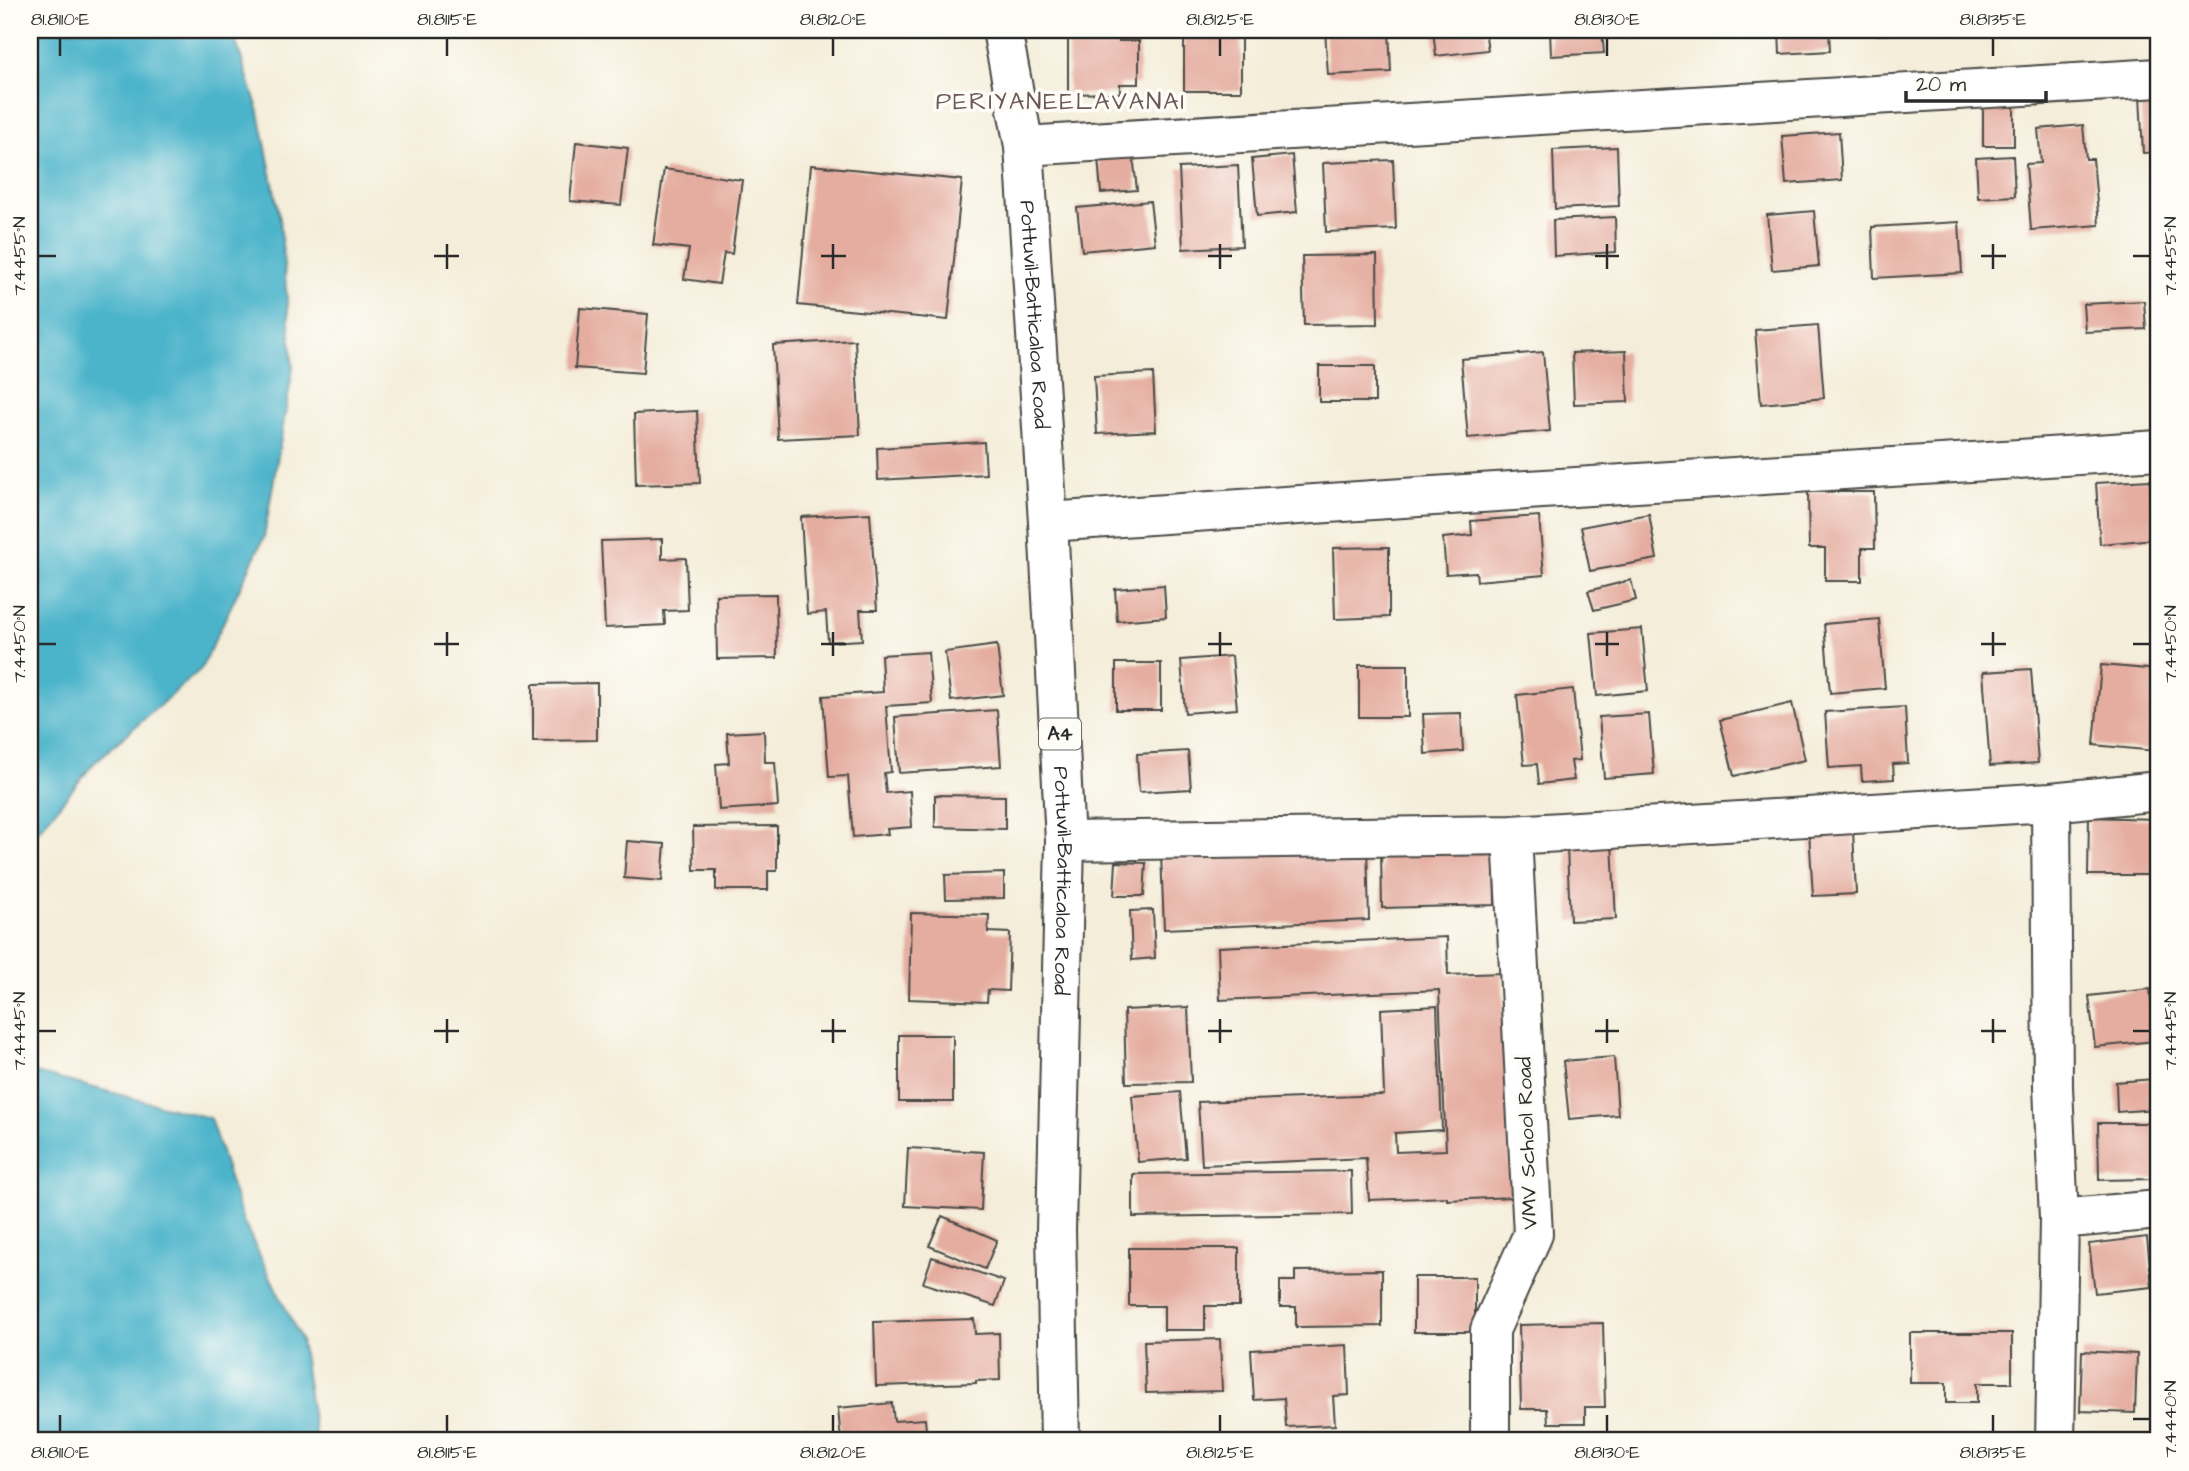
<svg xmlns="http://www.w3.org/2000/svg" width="2189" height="1471" font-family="'Architects Daughter',sans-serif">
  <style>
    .water { fill: #4cb4ca; stroke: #3c707a; stroke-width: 2 }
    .building { fill: #e5ada0 }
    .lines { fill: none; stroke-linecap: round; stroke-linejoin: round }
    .minor-casing { stroke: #494845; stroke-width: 42 }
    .trunk-casing { stroke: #494845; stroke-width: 42 }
    .minor { stroke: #fff; stroke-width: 38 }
    .trunk { stroke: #fff; stroke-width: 38 }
    .ticks { fill: none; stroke: #2b2b2b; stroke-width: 2.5 }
    .labels { text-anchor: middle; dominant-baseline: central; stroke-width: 7; stroke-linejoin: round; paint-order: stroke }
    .shield { fill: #fdfcf7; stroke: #6a6a68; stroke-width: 2 }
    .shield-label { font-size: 19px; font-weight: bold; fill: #2b2b2b }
    .street-label { font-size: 21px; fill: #2b2b2b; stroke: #fdfcf7 }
    .quarter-label { font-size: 24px; letter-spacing: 2px; fill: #6c5854; stroke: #fdfcf7 }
    .neatline { fill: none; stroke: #2b2b2b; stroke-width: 2.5 }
    .ticks-label { font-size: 18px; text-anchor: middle; fill: #2b2b2b }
  </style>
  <rect width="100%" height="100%" fill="#fdfcf7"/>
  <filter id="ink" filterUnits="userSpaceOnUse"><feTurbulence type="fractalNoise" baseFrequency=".0143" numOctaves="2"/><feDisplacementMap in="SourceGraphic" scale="14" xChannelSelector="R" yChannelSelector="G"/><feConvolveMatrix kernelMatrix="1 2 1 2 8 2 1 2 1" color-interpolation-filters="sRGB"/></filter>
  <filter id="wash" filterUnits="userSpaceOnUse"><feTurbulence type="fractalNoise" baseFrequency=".00686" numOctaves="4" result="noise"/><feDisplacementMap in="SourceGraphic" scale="28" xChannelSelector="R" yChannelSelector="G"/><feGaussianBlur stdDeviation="1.57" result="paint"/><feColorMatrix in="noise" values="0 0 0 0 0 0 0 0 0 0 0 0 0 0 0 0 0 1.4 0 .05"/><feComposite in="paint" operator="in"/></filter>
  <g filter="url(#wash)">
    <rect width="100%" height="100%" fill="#f4edd9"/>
    <path class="water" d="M30 30H232L259 112 280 219 293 368 264 537 201 669 94 763 30 841Z
      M30 1068 32 1072 210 1118 243 1221 301 1340 316 1441H30Z"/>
    <g id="blocks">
      <path class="building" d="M1068 30H1119V41H1139V84H1120V93L1068 94Z
        M1325 30H1389L1391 72 1328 75Z
        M1433 30H1485L1488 50 1436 56Z
        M1550 30H1602L1604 53 1551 56Z
        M1779 30H1829L1830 51 1780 54Z
        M1869 30H1916V33L1870 35Z
        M1184 35H1241V91H1184Z
        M2159 95V152L2143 153 2140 96Z
        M1983 101H2014V146H1983Z
        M2083 125 2086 159H2093L2099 225 2031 230 2026 164 2041 163 2038 129Z
        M1839 132 1842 180 1786 184 1782 136Z
        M576 142 628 148 621 205 570 201Z
        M1617 147 1619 206 1555 209 1553 150Z
        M1133 155 1137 190 1101 193 1098 158Z
        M1292 155 1297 212 1257 216 1252 159Z
        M2013 156 2015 196 1978 198 1976 158Z
        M1393 160 1396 229 1326 232 1323 163Z
        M811 165 962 180 948 320 798 305Z
        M1238 165 1242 246 1183 249 1179 168Z
        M664 169 742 180 732 254 724 253 719 284 684 279 689 249 653 245Z
        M1150 201 1155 244 1082 251 1077 208Z
        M1814 211 1819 266 1772 270 1767 215Z
        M1615 217 1616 252 1554 256 1553 220Z
        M1959 222 1962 273 1874 278 1872 227Z
        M1377 255 1378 324 1304 325 1302 256Z
        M2144 301 2146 329 2085 332 2083 304Z
        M580 308 648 314 643 373 575 368Z
        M1818 325 1824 398 1761 404 1755 330Z
        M855 340 860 435 778 439 773 345Z
        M1626 351 1628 402 1574 404 1572 353Z
        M1543 352 1550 431 1468 438 1461 359Z
        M1319 366H1375V402H1319Z
        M1153 373 1156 431 1097 434 1094 376Z
        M697 411 700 483 636 485 634 414Z
        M984 442 986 474 878 480 877 448Z
        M2150 480 2155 539 2100 544 2096 483Z
        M1808 492H1874L1875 548H1862V581H1825V548H1809Z
        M870 513 877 610H860L862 640 828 642 826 612 807 614 801 517Z
        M1649 514 1657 559 1590 571 1581 527Z
        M1539 516 1544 575 1477 581 1476 572 1446 574 1443 538 1472 535 1471 521Z
        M662 539V559L686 558 688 610 664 611 665 625 605 628 601 541Z
        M1389 547V617L1335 619 1333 548Z
        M1631 580 1636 600 1594 610 1588 591Z
        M1164 585 1166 617 1117 621 1115 589Z
        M776 594 777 658 717 659 716 595Z
        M1879 619 1885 688 1830 693 1824 624Z
        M1642 629 1648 691 1597 696 1591 633Z
        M997 645 1003 695 951 701 945 652Z
        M928 652 932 703 886 706 891 772 884 773 886 793 910 791 912 827 887 829 888 834 853 837 848 776 829 777 823 696 883 692 881 655Z
        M1232 656 1237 709 1185 713 1181 660Z
        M1116 663H1161V710H1116Z
        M1359 665H1408V717H1359Z
        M2101 665 2159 670V703L2155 751 2094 745Z
        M2031 669 2038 763 1990 766 1983 672Z
        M597 683V740L533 741V684Z
        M1573 689 1580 760 1571 761 1574 780 1539 784 1537 764 1524 765 1517 695Z
        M1792 703 1805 760 1734 776 1720 720Z
        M1905 707 1908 763 1893 764 1894 779 1862 781 1861 766 1829 768 1825 712Z
        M997 710 1001 766 899 773 895 717Z
        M1461 713 1463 751 1425 754 1423 714Z
        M1649 714 1654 774 1604 778 1599 717Z
        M764 731 765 762H775L778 806 719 810 716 764 729 763 727 733Z
        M1188 751 1191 789 1139 792 1137 754Z
        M935 795 1005 796V829L935 827Z
        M2089 817 2154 819 2153 875H2088Z
        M777 826V871H768V890H716V870H694L693 827Z
        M1853 830 1856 894 1813 896 1809 832Z
        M627 841 665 844 662 881 624 878Z
        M1612 844 1616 919 1570 921 1567 847Z
        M1367 845 1369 920 1164 929 1161 854Z
        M1494 847 1495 905 1382 908 1381 850Z
        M1116 862 1146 863 1144 896H1114Z
        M1004 873V898L946 899 945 875Z
        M1153 910 1155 958 1132 960 1130 911Z
        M911 913 989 915 988 932 1010 933 1008 991 988 990 987 1002 909 999Z
        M1447 937 1448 975 1502 973 1512 1197 1447 1200V1197L1369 1200 1366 1158 1202 1165 1198 1102 1384 1095 1381 1009 1437 1006 1442 1130 1395 1133 1396 1152 1446 1150 1439 990 1220 1000 1218 947Z
        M2150 989 2155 1041 2095 1047 2089 996Z
        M1188 1007 1191 1082 1126 1083 1124 1010Z
        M899 1035H953V1102H899Z
        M1614 1057 1618 1115 1569 1119 1563 1061Z
        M2154 1079 2156 1109 2117 1112 2116 1082Z
        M1180 1092 1186 1158 1138 1162 1132 1096Z
        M2098 1123H2156L2157 1179 2099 1180Z
        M908 1148 984 1152 981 1210 905 1206Z
        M1351 1171 1352 1214 1133 1217V1174Z
        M942 1216 997 1240 985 1269 929 1246Z
        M2147 1237 2152 1287 2095 1293 2089 1244Z
        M1129 1248H1239V1306H1205V1330H1164V1306H1129Z
        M932 1257 1004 1281 995 1306 923 1283Z
        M1382 1270V1326L1296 1327V1307H1280V1281H1295V1271Z
        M1414 1277H1475V1332H1414Z
        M974 1319 975 1334 999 1333 1000 1380 976 1381V1383L876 1386 874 1322Z
        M1603 1323 1605 1407H1585V1423H1548L1547 1409H1521L1519 1325Z
        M1910 1333H2012V1383H1977V1403H1946V1383H1910Z
        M1220 1339 1222 1391 1146 1393 1144 1341Z
        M1347 1345 1349 1395 1333 1396 1335 1425 1286 1427 1284 1398 1254 1400 1251 1350Z
        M2082 1351 2137 1354 2135 1413 2080 1411Z
        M892 1403 894 1421 925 1419 927 1441H841L838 1408Z"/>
    </g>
  </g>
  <g filter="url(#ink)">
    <use href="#blocks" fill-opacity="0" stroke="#494845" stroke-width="2"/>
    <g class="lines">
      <defs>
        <path id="minor" d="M1024 146 2159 78
          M1048 522 1418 497 2159 450
          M2051 802 2053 1087 2059 1219 2055 1441
          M1065 841 1512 835 2051 802 2159 791
          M2059 1219 2159 1210
          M1490 1441V1330L1533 1234 1512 835"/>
        <g id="trunk">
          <path id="s1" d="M1002 30 1024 146 1048 522 1065 841 1056 1230 1060 1441"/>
        </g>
      </defs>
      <use href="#minor" class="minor-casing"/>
      <use href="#trunk" class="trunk-casing"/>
      <use href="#minor" class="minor"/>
      <use href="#trunk" class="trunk"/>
    </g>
  </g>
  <path class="ticks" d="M60 38V56M447 38V56M833 38V56M1220 38V56M1607 38V56M1993 38V56M447 244V269M833 244V269M1220 244V269M1607 244V269M1993 244V269M38 256H56M434 256H459M821 256H846M1208 256H1232M1595 256H1619M1981 256H2006M2133 256H2150M447 632V656M833 632V656M1220 632V656M1607 632V656M1993 632V656M38 644H56M434 644H459M821 644H846M1208 644H1232M1595 644H1619M1981 644H2006M2133 644H2150M447 1019V1043M833 1019V1043M1220 1019V1043M1607 1019V1043M1993 1019V1043M38 1031H56M434 1031H459M821 1031H846M1208 1031H1232M1595 1031H1619M1981 1031H2006M2133 1031H2150M60 1415V1432M447 1415V1432M833 1415V1432M1220 1415V1432M1607 1415V1432M1993 1415V1432M2133 1419H2150"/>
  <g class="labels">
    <rect class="shield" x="1039" y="718.5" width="42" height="31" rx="5"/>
    <g class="shield-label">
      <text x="1060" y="734">A4</text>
    </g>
    <g class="street-label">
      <text stroke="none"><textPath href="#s1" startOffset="287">Pottuvil-Batticaloa Road</textPath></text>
      <text stroke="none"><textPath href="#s1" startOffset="854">Pottuvil-Batticaloa Road</textPath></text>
      <text transform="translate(1527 1143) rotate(-92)">VMV School Road</text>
    </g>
    <g class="quarter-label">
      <text x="1061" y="102">PERIYANEELAVANAI</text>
    </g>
  </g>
  <rect width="2189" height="1471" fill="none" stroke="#fdfcf7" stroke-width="77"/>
  <path d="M1906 91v10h140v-10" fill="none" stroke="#2b2b2b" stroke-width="3.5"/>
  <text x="1916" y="91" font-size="21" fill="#2b2b2b" stroke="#fdfcf7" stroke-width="5" paint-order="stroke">20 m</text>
  <rect x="38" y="38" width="2112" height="1394" class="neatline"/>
  <g class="ticks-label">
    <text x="60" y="25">81.8110°E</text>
    <text x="447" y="25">81.8115°E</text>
    <text x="833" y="25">81.8120°E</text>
    <text x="1220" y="25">81.8125°E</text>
    <text x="1607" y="25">81.8130°E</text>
    <text x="1993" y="25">81.8135°E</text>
    <text transform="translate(19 256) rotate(-90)" y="6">7.4455°N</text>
    <text transform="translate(2170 256) rotate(-90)" y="6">7.4455°N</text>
    <text transform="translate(19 644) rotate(-90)" y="6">7.4450°N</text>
    <text transform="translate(2170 644) rotate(-90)" y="6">7.4450°N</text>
    <text transform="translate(19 1031) rotate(-90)" y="6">7.4445°N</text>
    <text transform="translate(2170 1031) rotate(-90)" y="6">7.4445°N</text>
    <text transform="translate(2170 1419) rotate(-90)" y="6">7.4440°N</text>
    <text x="60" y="1458">81.8110°E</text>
    <text x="447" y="1458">81.8115°E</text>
    <text x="833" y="1458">81.8120°E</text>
    <text x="1220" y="1458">81.8125°E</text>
    <text x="1607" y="1458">81.8130°E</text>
    <text x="1993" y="1458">81.8135°E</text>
  </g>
</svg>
